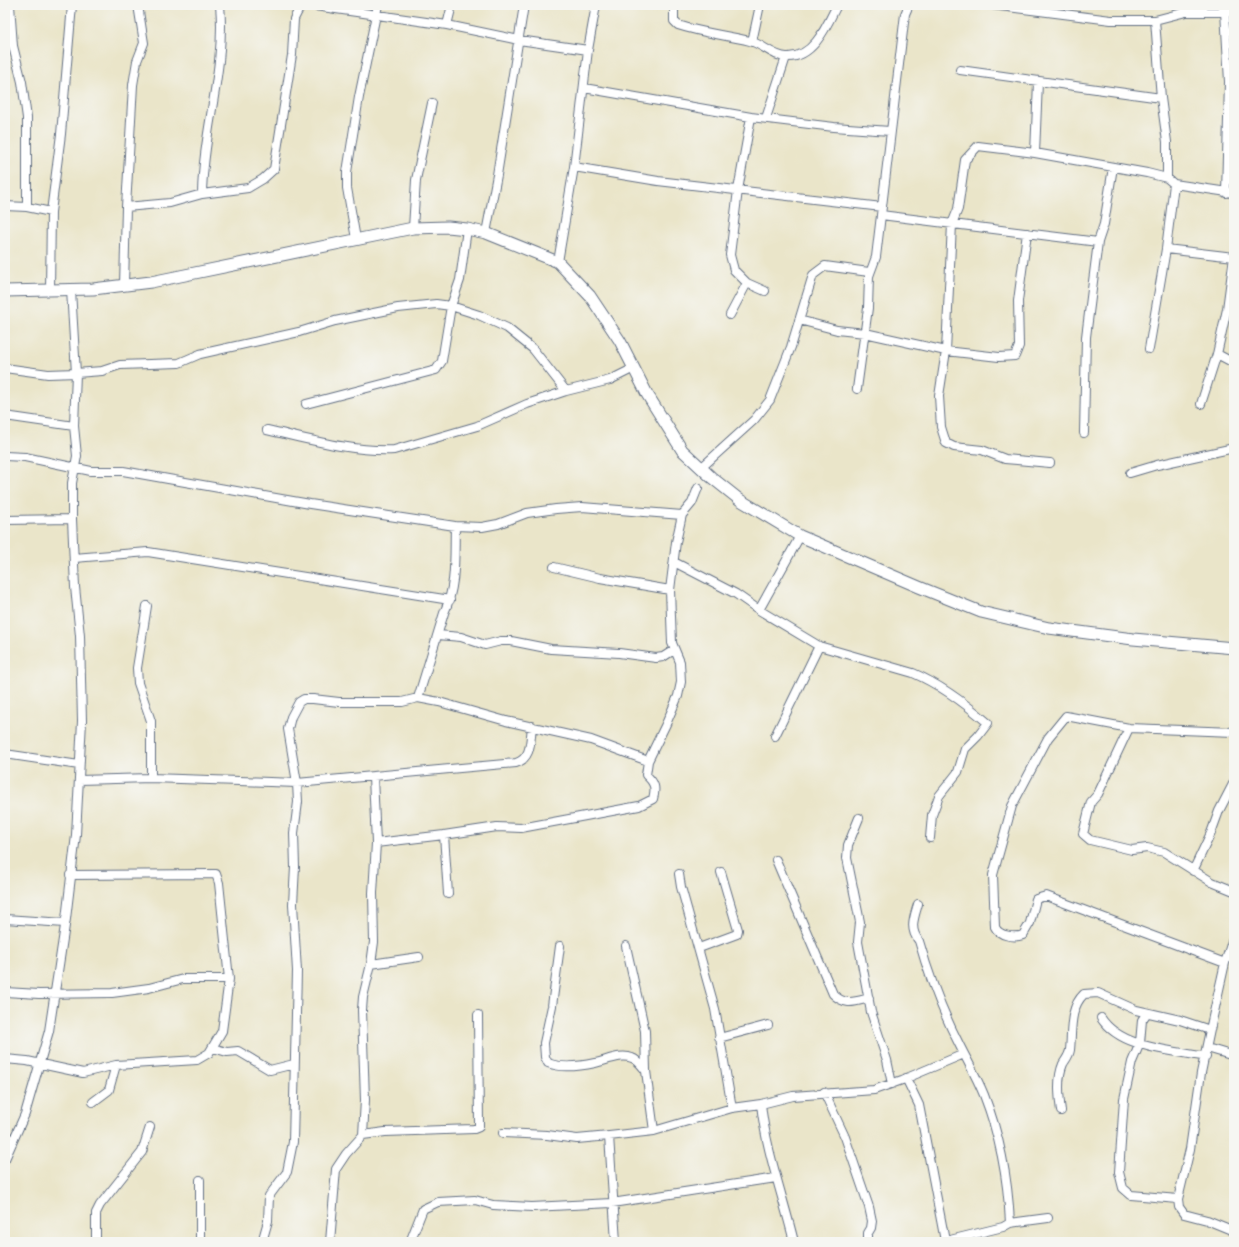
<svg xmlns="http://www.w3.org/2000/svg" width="1239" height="1247" font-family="Vollkorn,serif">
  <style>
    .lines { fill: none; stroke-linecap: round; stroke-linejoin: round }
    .street-casing { stroke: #636f83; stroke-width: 10 }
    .secondary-casing { stroke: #636f83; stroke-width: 13 }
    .street { stroke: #fff; stroke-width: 8 }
    .secondary { stroke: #fff; stroke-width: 11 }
  </style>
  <rect width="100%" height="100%" fill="#f6f6f2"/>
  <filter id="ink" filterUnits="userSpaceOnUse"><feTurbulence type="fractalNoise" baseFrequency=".025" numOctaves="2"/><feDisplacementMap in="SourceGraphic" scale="8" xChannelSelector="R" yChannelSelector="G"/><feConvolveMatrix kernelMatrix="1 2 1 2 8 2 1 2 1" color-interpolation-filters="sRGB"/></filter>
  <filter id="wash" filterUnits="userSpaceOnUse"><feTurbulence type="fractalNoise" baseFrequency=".012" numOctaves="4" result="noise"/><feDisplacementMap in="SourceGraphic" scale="16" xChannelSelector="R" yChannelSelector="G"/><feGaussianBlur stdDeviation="0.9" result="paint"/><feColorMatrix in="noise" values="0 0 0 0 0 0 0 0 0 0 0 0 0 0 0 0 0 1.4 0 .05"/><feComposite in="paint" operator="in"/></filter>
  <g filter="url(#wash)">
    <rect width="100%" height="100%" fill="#eae5c9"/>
  </g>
  <g filter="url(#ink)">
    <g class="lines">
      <defs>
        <path id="street" d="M10 5 13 46 22 82 27 118V207
          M308 5 447 25 519 40 588 50
          M674 5V21L678 25C702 33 726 35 750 41 762 44 774 57 787 57 814 58 827 25 837 5
          M992 5 1111 20H1155L1186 12H1234
          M1225 11 1229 82 1226 193
          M1155 20 1161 98 1167 142V178
          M447 25 452 5
          M752 42 760 5
          M960 70 1161 98
          M584 88 751 117 834 127 890 131
          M751 117 738 190 730 255 734 270 747 283 765 291
          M766 118 786 57
          M1035 153 1038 82
          M574 167 658 181 882 207
          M202 194C203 130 226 68 220 5
          M5 206 27 207 51 212
          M126 207 170 203 202 194 248 188 263 179 274 169 292 55 294 19 299 9 307 5
          M881 215 1098 242
          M413 228 416 180 432 103
          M486 233 497 175 524 5
          M356 239 347 188V172L359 97 378 5
          M1166 249 1234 257
          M558 262 574 167 588 50 596 5
          M124 286 126 207 133 85 137 61 144 43 138 5
          M50 291 51 212 61 134 72 5
          M730 315 747 283
          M799 320 837 330 865 333 946 351 999 357 1015 356 1019 346 1018 301 1027 233
          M1149 349 1166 249 1174 184
          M1217 354 1234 363
          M5 368 48 374 76 373 71 290
          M857 389 868 308 869 276 876 257 905 14 909 5
          M306 404 436 370 442 361 451 306 460 280 467 229
          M1201 404 1217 354 1227 309 1234 257
          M5 416 74 426
          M267 430C308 439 352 452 394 450L477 426 527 404 566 391 610 380 634 368
          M1084 433 1086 337 1098 242 1104 224 1113 167
          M5 456 25 457 91 471H123L310 504 455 526 482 527 498 524 527 513 556 509 582 507 682 515
          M1050 463 1005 459 982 450 954 447 946 443 941 427 939 396 946 351 952 224 958 209 965 160 978 146 1035 153 1147 173 1167 178 1174 184 1234 193
          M701 468 754 420 770 400 791 347 813 275 825 266 869 272
          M1130 473 1157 465 1234 448
          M5 520 72 519
          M74 558 148 552 450 600
          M674 562 736 594 759 610 819 646 913 673C941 685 965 703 988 723L978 736 965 749 958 772 939 796 932 815 930 838
          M554 567 600 578 670 590
          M147 606 137 668 138 683 151 721V778
          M759 610 800 536
          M438 635 461 637 485 645 501 641H511L551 649 619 653 656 658 663 657 674 650
          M418 698 444 613C457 585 454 555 455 526
          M1129 728 1098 794 1091 802 1083 834 1090 840 1132 850 1147 848 1164 852 1212 882 1234 891
          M775 736 819 646
          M5 754 79 765
          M648 761 666 724 678 696 681 682 680 662 672 643 670 590 676 542 682 515 692 503 698 488
          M79 780 151 778 297 783 516 763C532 758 530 741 532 726
          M859 818 848 845 847 858 860 922 858 942 871 1012 887 1060 892 1084
          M444 835 448 894
          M776 860 833 994C845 1006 854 1002 869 998
          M1193 871 1211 833 1219 811 1234 782
          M679 874 681 887 715 1009 732 1108
          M918 904C914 918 909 929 919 941 929 976 943 1013 960 1046 968 1062 977 1078 984 1095 1000 1136 1008 1179 1010 1223
          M5 919 65 923
          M1234 935 1225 963 1210 1030 1201 1073 1190 1149 1178 1199 1179 1207 1184 1214 1207 1220 1234 1231
          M560 946 552 1006 544 1043 545 1057 548 1063C562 1069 581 1066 595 1063 606 1061 621 1053 632 1058 638 1060 642 1066 646 1071
          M626 946 645 1031 646 1071 654 1131
          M699 948 737 934 738 930 721 872
          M1225 963 1046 896 1036 899 1030 923 1023 935C1014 938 999 936 995 927L993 875 1012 806 1048 738 1066 716 1129 728 1234 732
          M371 964 419 957
          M5 992 39 994 112 993 149 988 183 979H229
          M1147 1013 1142 1020 1140 1043 1132 1062 1124 1099 1119 1172 1123 1188 1131 1195 1178 1199
          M1101 1018C1121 1049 1173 1050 1206 1057
          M719 1038 768 1025
          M213 1048 227 1052 238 1051 270 1070 294 1064
          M1207 1048 1234 1056
          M5 1059 27 1061 83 1073 116 1065 197 1060 209 1053 222 1031 229 979 219 883 216 874 70 875
          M906 1078 919 1105 945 1241
          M824 1092 845 1137 869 1207 872 1221 871 1228 868 1233V1242
          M93 1102 109 1090 116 1065
          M761 1104 793 1096 874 1090 902 1080 964 1054
          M1061 1111C1059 1096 1057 1078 1063 1064 1066 1059 1069 1056 1070 1050 1072 1032 1069 1008 1084 994L1098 993 1136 1010 1180 1020 1210 1030
          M503 1133 547 1135 577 1139 609 1136 654 1131 732 1108 761 1104C766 1151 783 1196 794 1242
          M363 1135 365 1100 362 1010 363 997 371 964 374 942 373 893 376 843 373 777
          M609 1136 616 1242
          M5 1159 25 1114 49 1031 66 919 76 835 82 721 80 636 75 587 72 519V483L77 456 74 426 76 373 102 371 120 365 179 363 200 354 299 332 335 321 398 308 436 304 451 306 479 315 507 328 533 349 566 391
          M96 1242V1213L100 1205 142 1152 150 1127
          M200 1242V1180
          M262 1242 268 1221 269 1196 287 1172 293 1142 297 971 293 904 295 867 294 833 298 802 297 783 288 729 291 717 299 702 304 699H313L339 702H402L418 698 439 702 506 721 591 740 648 761 646 775C655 783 656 788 653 799L639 806 521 828 497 827 444 835 376 843
          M330 1242 336 1169 346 1154 363 1135 385 1132 474 1129 479 1127 478 1015
          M410 1242 423 1209 438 1202 475 1200 493 1205 532 1207 612 1203 776 1178
          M942 1242 1003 1227 1010 1223 1048 1218"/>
        <path id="secondary" d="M5 291 93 289 151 282 413 228 448 227 467 229 486 233 558 262 590 296 620 341 647 394 682 450 711 477 740 500 800 536 919 587 981 612 1049 628 1133 639 1234 648"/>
      </defs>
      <use href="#street" class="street-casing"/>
      <use href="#secondary" class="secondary-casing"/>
      <use href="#street" class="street"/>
      <use href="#secondary" class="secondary"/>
    </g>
  </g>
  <rect width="1239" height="1247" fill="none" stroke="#f6f6f2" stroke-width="20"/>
</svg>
